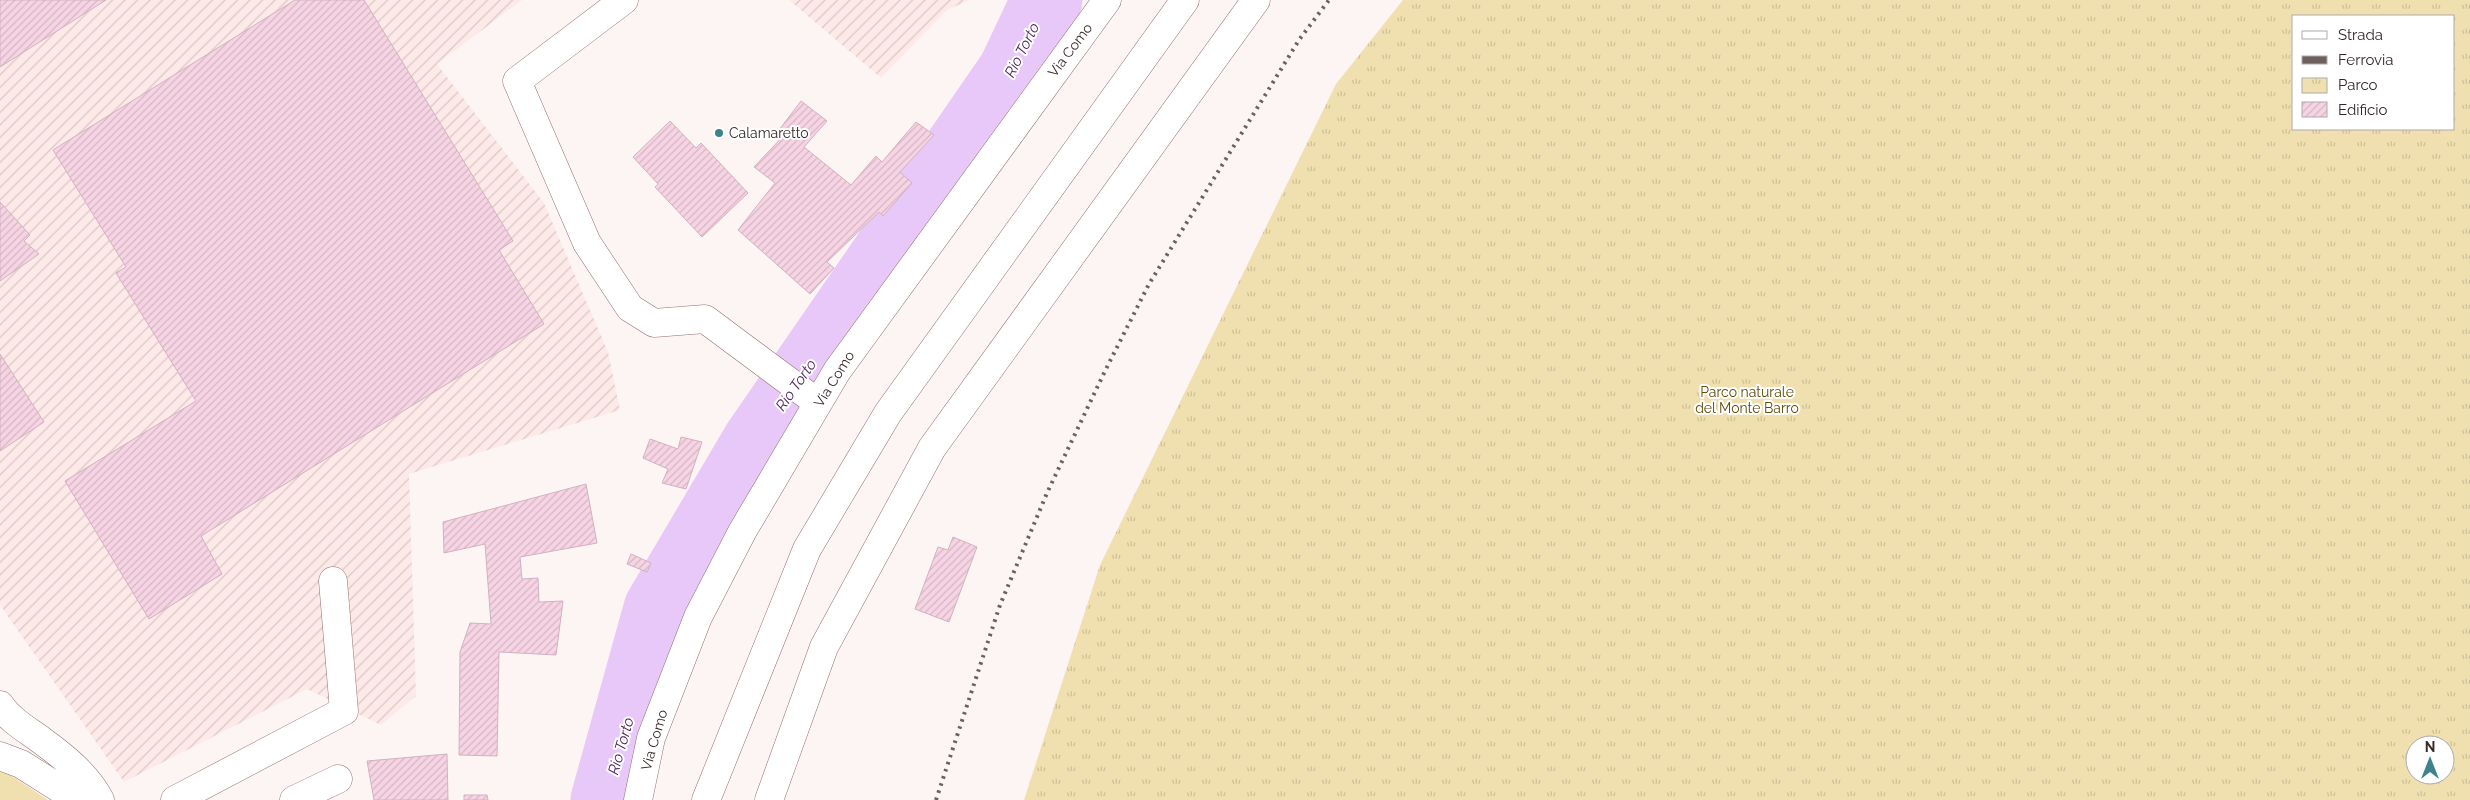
<svg xmlns="http://www.w3.org/2000/svg" width="2470" height="800" font-family="Raleway,sans-serif">
  <style>
    .industrial { fill: url(#industrial-furrows) }
    .grass { fill: #f0e0b0 }
    .park { fill: url(#park-tufts); fill-rule: evenodd }
    .lines { fill: none; stroke-linecap: round; stroke-linejoin: round }
    .river { stroke: #e7c8f9; stroke-width: 71 }
    .building { fill: url(#building-hatch); stroke: #d2b1c0 }
    .minor-casing { stroke: #93716f; stroke-width: 29 }
    .major-casing { stroke: #93716f; stroke-width: 29 }
    .minor { stroke: #fff; stroke-width: 28 }
    .major { stroke: #fff; stroke-width: 28 }
    .rail { stroke: #6d605f; stroke-width: 4; stroke-dasharray: 2.5 5; stroke-linecap: butt }
    .poi-dot { fill: #3d838e; stroke: #fff; stroke-width: 2 }
    .labels { text-anchor: middle; dominant-baseline: central; stroke-width: 4; stroke-linejoin: round; paint-order: stroke }
    .street-label { font-size: 14px; fill: #362827; stroke: #fff }
    .poi-label { font-size: 14px; fill: #362827; stroke: #fff; text-anchor: start }
    .park-label { font-size: 14px; fill: #5f4c07; stroke: #fff }
    .water-label { font-size: 15px; font-style: italic; fill: #4d265f; stroke: #fff }
  </style>
  <defs>
    <pattern id="industrial-furrows" width="10" height="10" patternUnits="userSpaceOnUse" patternTransform="scale(1.25)"><rect width="10" height="10" fill="#fde9e8"/><path d="M-1 1l2-2M0 10L10 0M9 11l2-2" fill="none" stroke="#d9c8c7"/></pattern>
    <pattern id="park-tufts" width="24" height="20" patternUnits="userSpaceOnUse" patternTransform="scale(1.25)"><rect width="24" height="20" fill="#f0e0b0"/><path d="M3 7l-1-3M5 7V3M7 7l1-3M15 17l-1-3M17 17v-4M19 17l1-3" fill="none" stroke="#cec097"/></pattern>
    <pattern id="building-hatch" width="6" height="6" patternUnits="userSpaceOnUse" patternTransform="scale(1.25)"><rect width="6" height="6" fill="#f7d4e4"/><path d="M-1 1l2-2M0 6l6-6M5 7l2-2" fill="none" stroke="#d4b6c4"/></pattern>
  </defs>
  <rect width="100%" height="100%" fill="#fdf5f4"/>
  <path class="industrial" d="M0 0H522L437 64 544 203 608 352 620 410 409 474 416 696 381 725 307 689 124 782 0 605Z
    M789 0H970L947 10 881 78Z"/>
  <path class="grass" d="M0 768 48 800H0Z"/>
  <path class="park" d="M1403 0H2470V800H1024L1100 565 1336 84ZM2294 16H2454V129H2294ZM2415 745H2445V775H2415Z"/>
  <g class="lines">
    <path class="river" d="M606 800 659 609 757 443 1013 72 1047 0"/>
  </g>
  <path class="building" d="M0 0H106L0 67Z
    M295 0H364L513 241 499 250 544 324 201 536 222 574 149 619 65 481 196 401 116 273 126 267 53 150Z
    M801 101 827 121 804 147 851 185 876 156 882 162 916 122 934 135 900 172 912 183 883 216 879 212 827 262 834 268 810 294 738 230 775 183 754 167 785 134 779 130Z
    M670 121 696 148 701 143 748 193 702 237 655 187 658 184 633 157Z
    M0 202 30 235 24 241 39 254 0 281Z
    M0 354 44 422 0 451Z
    M681 437 702 442 686 489 662 483 668 469 643 458 650 439 678 449Z
    M586 484 597 543 520 557 522 579 538 578 539 602 563 601 556 655 499 652 497 756 459 755 460 652 470 623 491 624 485 544 444 553 443 522Z
    M953 537 977 547 949 622 915 609 938 547 948 550Z
    M631 554 651 563 647 572 627 564Z
    M447 754 448 800H374L367 761Z
    M464 795H487L488 800H464Z"/>
  <g class="lines">
    <defs>
      <path id="minor" d="M624 0 517 81 587 243 630 308 654 323 705 319 818 403
        M0 705C10 720 26 729 41 740 63 756 87 775 100 800
        M0 756 21 764 78 800
        M175 800 344 711 333 581
        M294 800 338 779
        M638 800 651 738 698 617 742 532 837 371 1107 0"/>
      <path id="major" d="M706 800 807 549 888 413 1185 0
        M769 800 824 647 932 448 1256 0"/>
    </defs>
    <use href="#minor" class="minor-casing"/>
    <use href="#major" class="major-casing"/>
    <use href="#minor" class="minor"/>
    <use href="#major" class="major"/>
    <path class="rail" d="M936 800 1000 605 1047 493 1105 371 1149 284 1299 40 1329 0"/>
  </g>
  <circle class="poi-dot" cx="719" cy="133" r="5"/>
  <g class="labels">
    <g class="street-label">
      <text transform="translate(1070 50) rotate(-53)">Via Como</text>
      <text transform="translate(834 379) rotate(-58)">Via Como</text>
      <text transform="translate(654 740) rotate(-74)">Via Como</text>
    </g>
    <g class="poi-label">
      <text x="729" y="133">Calamaretto</text>
    </g>
    <g class="park-label">
      <text x="1747" y="392">Parco naturale<tspan x="1747" dy="16">del Monte Barro</tspan></text>
    </g>
    <g class="water-label">
      <text transform="translate(1022 50) rotate(-63)">Rio Torto</text>
      <text transform="translate(796 385) rotate(-55)">Rio Torto</text>
      <text transform="translate(621 746) rotate(-74)">Rio Torto</text>
    </g>
  </g>
  <rect x="2292" y="15" width="162" height="115" fill="#ffffff" stroke="#afa9a9"/>
  <rect x="2302" y="31" width="25" height="8" fill="#ffffff" stroke="#afa9a9"/>
  <text x="2338" y="40" font-size="15" fill="#362827">Strada</text>
  <rect x="2302" y="56" width="25" height="8" fill="#6d605f" stroke="#afa9a9"/>
  <text x="2338" y="65" font-size="15" fill="#362827">Ferrovia</text>
  <rect x="2302" y="78" width="25" height="15" fill="url(#park-tufts)" stroke="#afa9a9"/>
  <text x="2338" y="90" font-size="15" fill="#362827">Parco</text>
  <rect x="2302" y="102" width="25" height="15" fill="url(#building-hatch)" stroke="#afa9a9"/>
  <text x="2338" y="115" font-size="15" fill="#362827">Edificio</text>
  <g transform="translate(2430 760)"><circle r="24" fill="#ffffff" stroke="#afa9a9"/>
  <path d="M0-4L9 19L0 12L-9 19Z" fill="#3d838e"/>
  <text y="-8" font-size="14" font-weight="bold" text-anchor="middle" fill="#362827">N</text>
  </g>
</svg>
